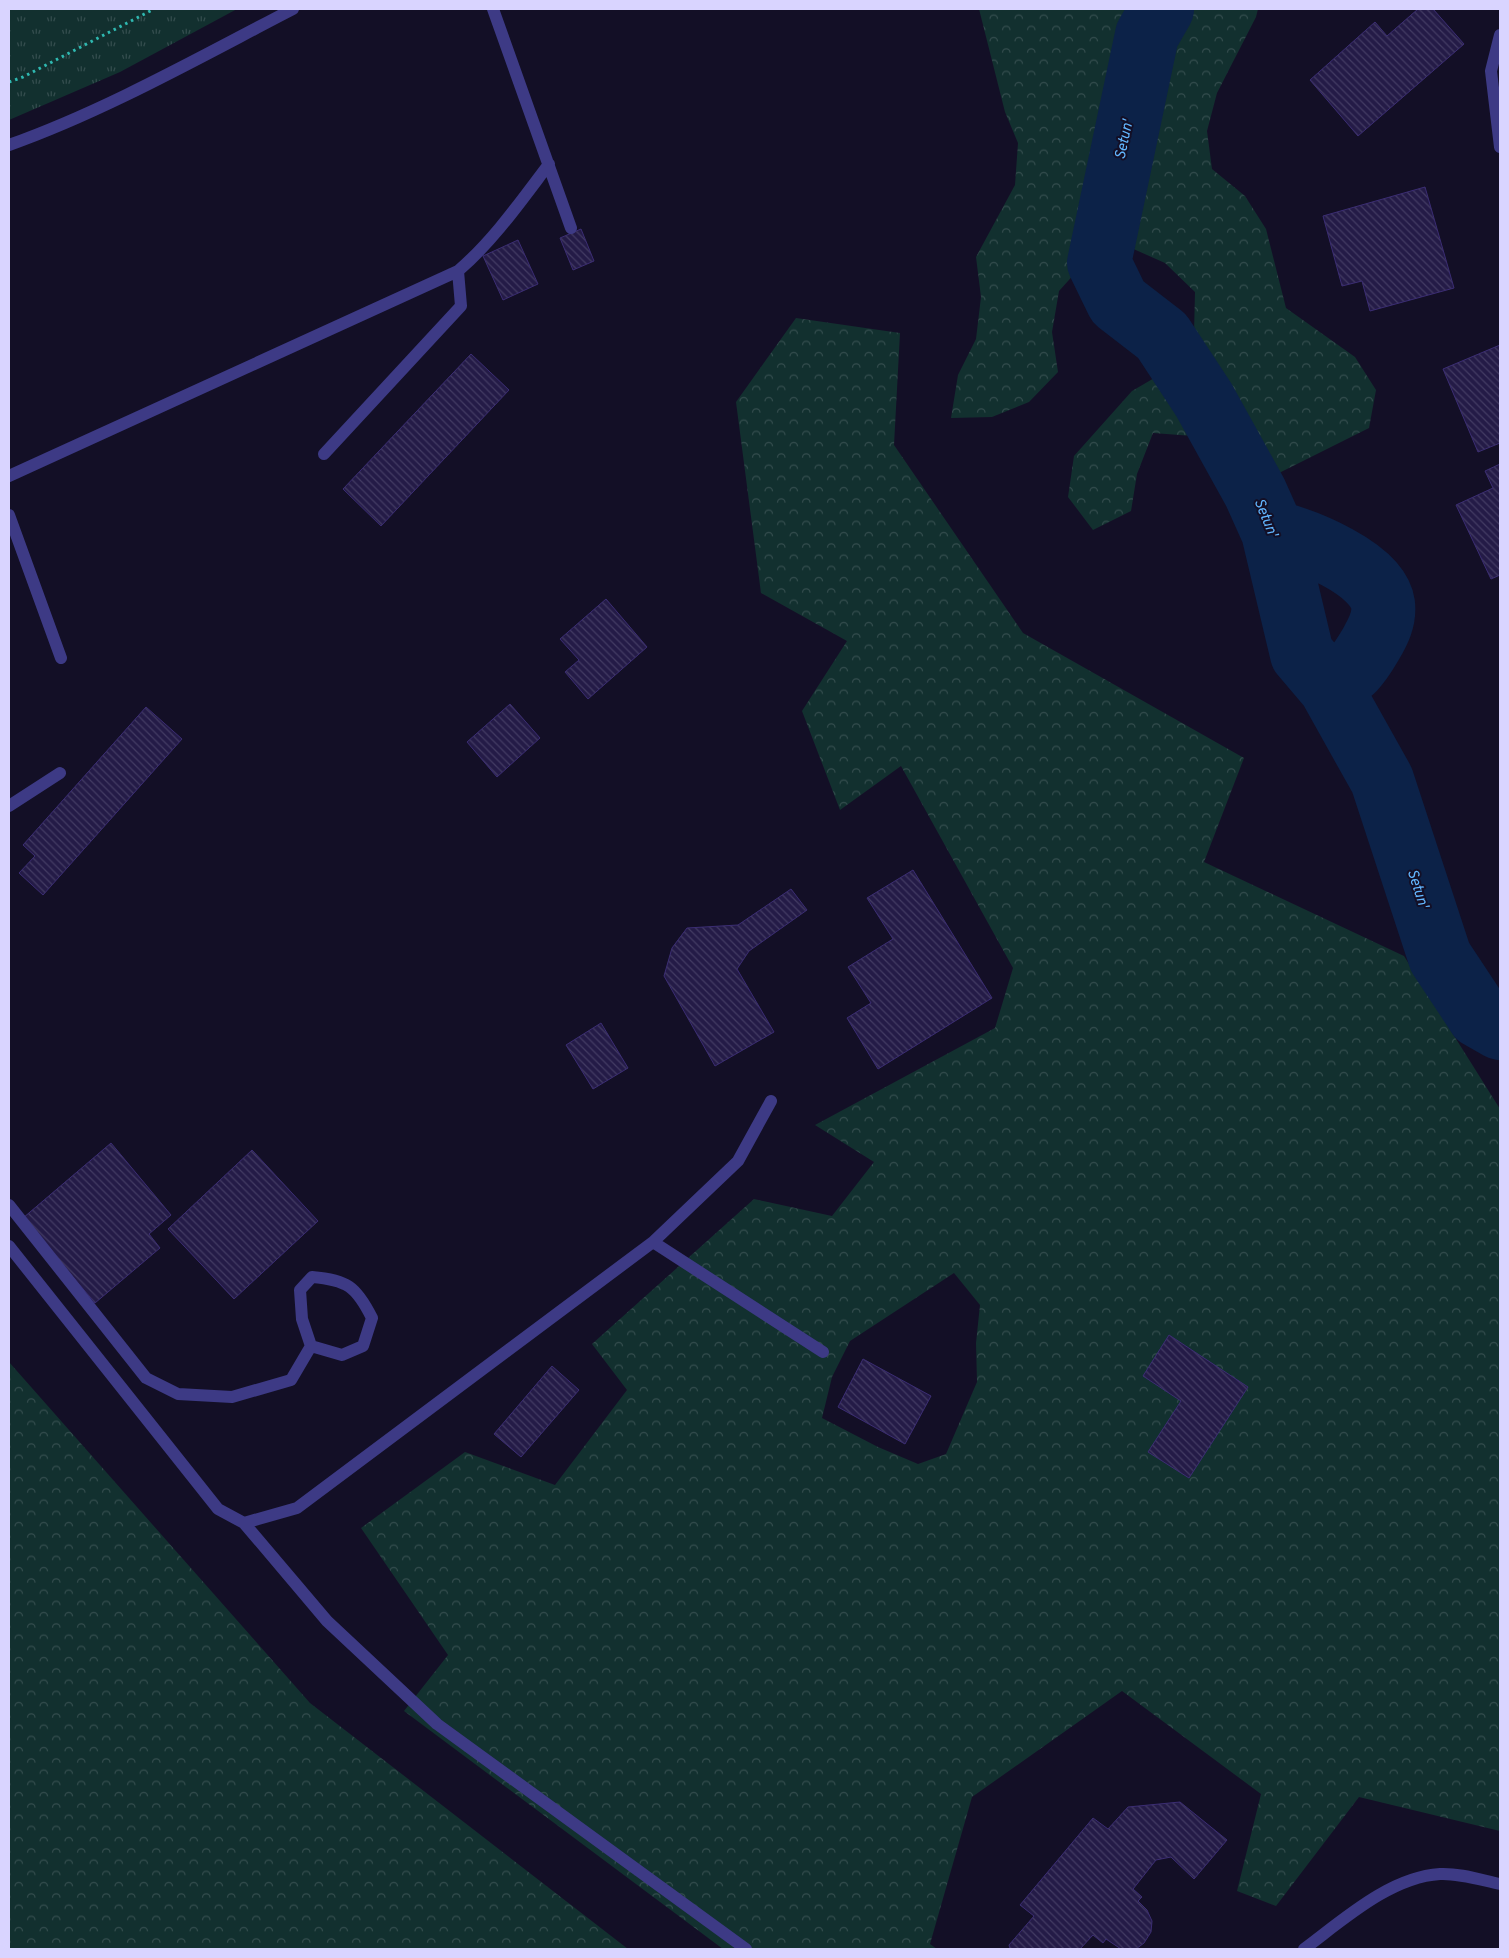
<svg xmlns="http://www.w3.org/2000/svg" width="1509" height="1958" font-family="Overpass,sans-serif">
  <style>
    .grass { fill: url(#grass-tufts) }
    .forest { fill: url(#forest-crowns); fill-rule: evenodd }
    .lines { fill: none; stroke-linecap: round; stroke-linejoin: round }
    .river { stroke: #0c2248; stroke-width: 64 }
    .building { fill: url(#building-back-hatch); stroke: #3b2d73 }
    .path { stroke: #2fb8b0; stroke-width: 3; stroke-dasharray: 2.5 4; stroke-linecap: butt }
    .lane { stroke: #3d3a85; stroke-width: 12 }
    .street { stroke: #3d3a85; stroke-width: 12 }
    .labels { text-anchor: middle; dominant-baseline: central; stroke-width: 4; stroke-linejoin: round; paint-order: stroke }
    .water-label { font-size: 15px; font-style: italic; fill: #62b6ff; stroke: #130f26 }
  </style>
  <defs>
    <pattern id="grass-tufts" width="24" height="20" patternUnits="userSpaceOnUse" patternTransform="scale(1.25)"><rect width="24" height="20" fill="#12302f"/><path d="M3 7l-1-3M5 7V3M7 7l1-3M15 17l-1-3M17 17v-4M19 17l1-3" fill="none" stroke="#344d4e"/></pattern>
    <pattern id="forest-crowns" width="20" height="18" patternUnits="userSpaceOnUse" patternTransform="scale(1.25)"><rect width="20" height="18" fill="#12302f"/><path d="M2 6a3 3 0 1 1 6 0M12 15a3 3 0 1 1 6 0" fill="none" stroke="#344d4e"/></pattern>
    <pattern id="building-back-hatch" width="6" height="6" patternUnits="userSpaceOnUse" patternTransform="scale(1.25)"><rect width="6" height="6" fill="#241b47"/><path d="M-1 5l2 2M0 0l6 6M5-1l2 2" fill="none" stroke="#433b63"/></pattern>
  </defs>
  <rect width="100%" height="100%" fill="#130f26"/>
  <path class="grass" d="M9 9H237L120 72 9 120Z"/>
  <path class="forest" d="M979 9H1258L1256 17 1217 93 1207 131 1212 169 1245 196 1266 229 1286 308 1355 357 1376 390 1369 428 1259 483 1224 462 1193 436 1153 433 1137 474 1131 511 1093 530 1068 497 1074 456 1132 391 1168 370 1194 334 1195 292 1165 263 1129 247 1086 261 1059 291 1052 332 1058 372 1029 402 992 417 951 418 958 375 976 339 981 297 976 257 1015 185 1018 143 1005 112Z
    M796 318 900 333 894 445 1023 633 1244 758 1204 862 1404 956 1500 1109V1831L1359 1797 1276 1906 1237 1891 1261 1794 1122 1691 972 1797 930 1944 937 1949H723L404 1711 448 1655 361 1528 465 1452 555 1485 627 1390 592 1344 754 1199 832 1216 874 1162 815 1125 995 1028 1013 968 901 766 840 810 802 711 847 641 761 593 736 402ZM954 1273 980 1305 976 1343 977 1382 946 1454 918 1464 878 1447 822 1418 832 1377 850 1341Z
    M9 1362 310 1703 628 1949H9Z"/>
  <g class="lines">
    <path class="river" d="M1162 9 1147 35 1099 263 1118 302 1162 336 1204 400 1255 492 1273 532 1302 654 1330 687 1382 780 1440 957 1479 1016 1500 1028
      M1273 532C1304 540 1378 568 1383 604 1385 619 1378 632 1371 644 1357 668 1353 671 1330 687"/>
  </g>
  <path class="building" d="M1418 9H1433L1464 44 1358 136 1310 80 1375 22 1387 36Z
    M1425 187 1454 288 1370 311 1362 281 1342 286 1323 216Z
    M581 229 594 261 573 270 560 238Z
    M518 240 538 284 503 300 483 256Z
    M1500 345V443L1478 452 1443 369Z
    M471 354 509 390 381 526 343 489Z
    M1500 464V575L1491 579 1456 505 1493 488 1485 471Z
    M606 599 647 647 588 699 565 672 579 660 560 639Z
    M510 704 540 738 497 777 467 742Z
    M146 707 182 739 43 895 19 873 35 856 23 845Z
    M913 870 992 998 878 1069 847 1018 871 1003 848 967 893 939 867 898Z
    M791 889 807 910 749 951 737 969 774 1032 715 1066 664 976 672 948 687 928 738 925Z
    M601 1023 628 1068 593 1089 566 1045Z
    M111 1143 171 1215 149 1234 160 1248 95 1303 23 1218Z
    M252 1150 318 1221 234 1299 168 1229Z
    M1169 1335 1248 1387 1189 1478 1148 1452 1181 1401 1143 1376Z
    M863 1359 931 1396 905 1444 838 1407Z
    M552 1366 579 1390 521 1457 494 1434Z
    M1180 1802 1227 1840 1194 1879 1171 1857 1156 1860 1133 1889 1142 1897 1138 1901 1147 1910 1152 1921 1151 1932 1144 1943 1136 1949H1121L1106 1939 1103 1943 1093 1935 1080 1949H1010L1009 1945 1034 1916 1020 1905 1093 1818 1108 1829 1128 1807Z"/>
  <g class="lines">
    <path class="path" d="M9 82 23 77 154 9"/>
    <path class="lane" d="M493 9 571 228
      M324 454 461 306 458 271
      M9 476 458 271C493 241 521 201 549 164
      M9 515 61 658
      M9 806 60 773
      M9 1205 146 1378 178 1394 232 1397 291 1380 311 1346 302 1319 300 1290 312 1277C347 1280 356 1286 372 1318L363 1346 342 1355 311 1346
      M653 1242 823 1352
      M9 1246 218 1509 244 1523 297 1508 653 1242 738 1161 771 1101
      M244 1523 327 1621 437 1724 746 1949
      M1304 1949C1343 1920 1390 1877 1440 1874 1459 1873 1481 1880 1500 1884"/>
    <path class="street" d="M1500 35 1491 71 1500 147
      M9 145C105 111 202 56 293 9"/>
  </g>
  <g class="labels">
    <g class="water-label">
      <text transform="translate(1125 140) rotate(-78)">Setun'</text>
      <text transform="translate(1265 518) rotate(68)">Setun'</text>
      <text transform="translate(1417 889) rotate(72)">Setun'</text>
    </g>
  </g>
  <rect width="1509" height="1958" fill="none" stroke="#d9d4ff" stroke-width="20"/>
</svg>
